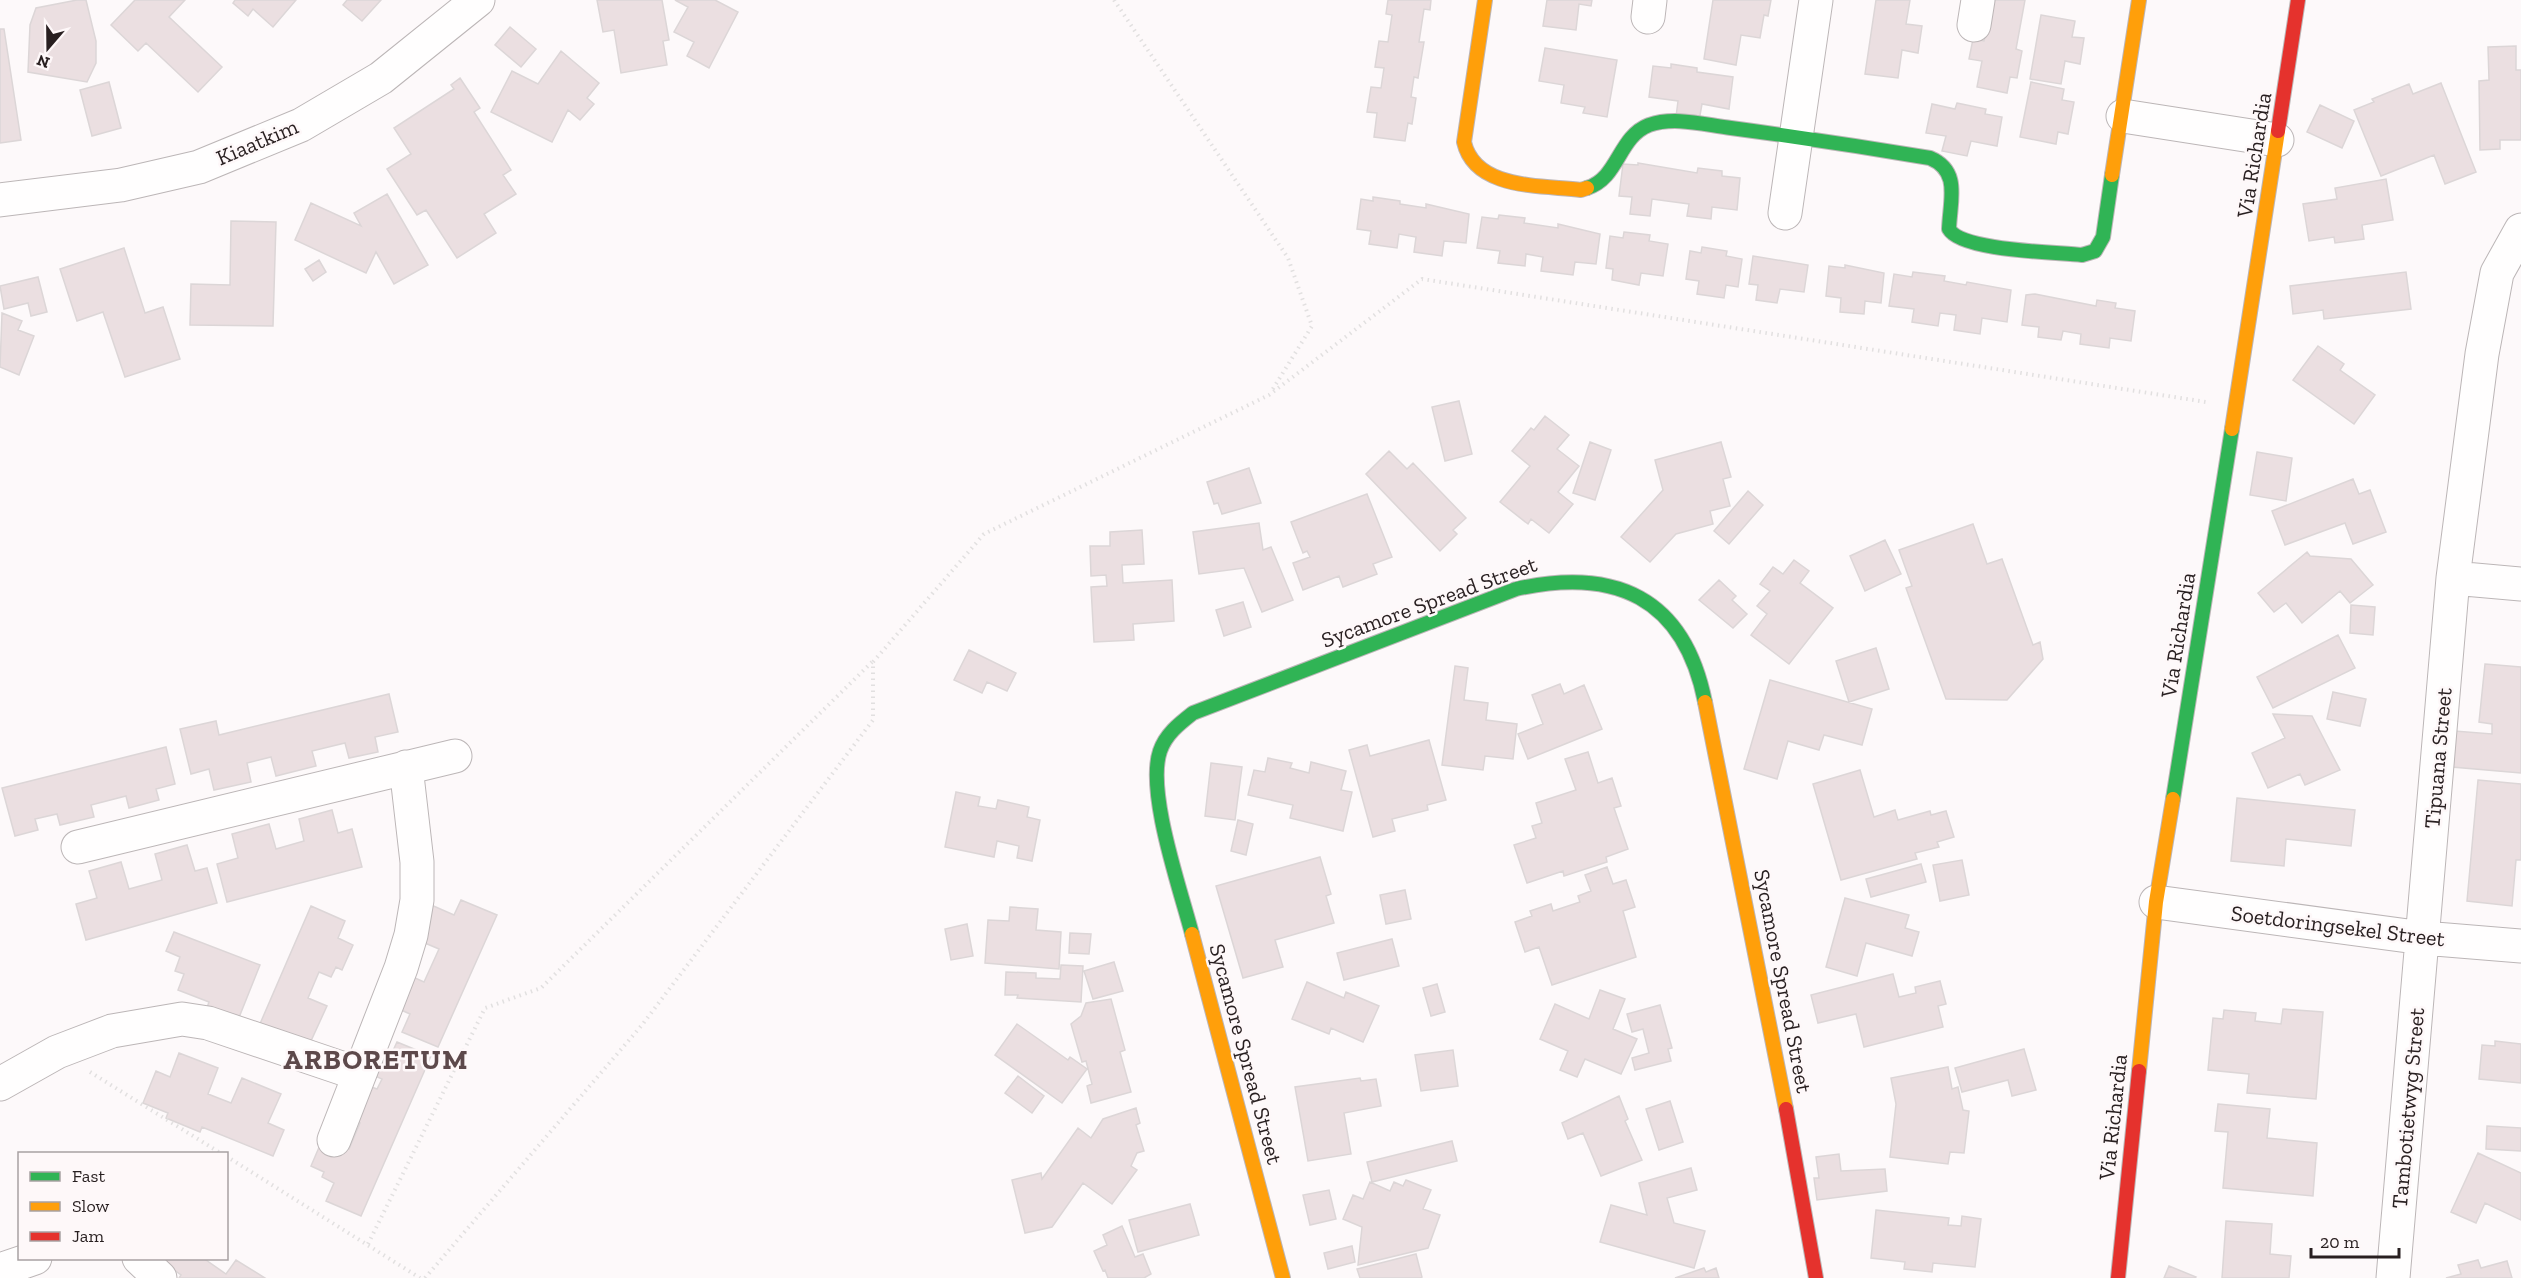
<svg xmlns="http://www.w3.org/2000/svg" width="2521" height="1278" font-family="'Zilla Slab',serif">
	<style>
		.building { fill: #ebdfe1; stroke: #dcd6d7; stroke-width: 1.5 }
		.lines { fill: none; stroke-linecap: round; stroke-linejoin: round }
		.street-casing { stroke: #bcb6b7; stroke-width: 35 }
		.fast-casing { stroke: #bcb6b7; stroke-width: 16 }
		.slow-casing { stroke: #bcb6b7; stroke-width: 16 }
		.jam-casing { stroke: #bcb6b7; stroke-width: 16 }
		.path { stroke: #e2e0e0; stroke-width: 4; stroke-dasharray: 1.5 4.5; stroke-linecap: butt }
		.street { stroke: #fffefe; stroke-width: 33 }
		.fast { stroke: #30b455; stroke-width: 14 }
		.slow { stroke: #ff9f0a; stroke-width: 14 }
		.jam { stroke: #e5322d; stroke-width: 14 }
		.labels { text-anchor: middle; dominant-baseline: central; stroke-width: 5; stroke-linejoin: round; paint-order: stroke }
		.street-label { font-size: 22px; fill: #281f20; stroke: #fef8f9 }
		.district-label { font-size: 28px; font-weight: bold; letter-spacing: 1.5px; fill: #5d494b; stroke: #fef8f9 }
	</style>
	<rect width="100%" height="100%" fill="#fdf9fa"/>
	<!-- building -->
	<path class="building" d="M77,0h9l10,41v22l-9,19 -59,-10 2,-47 6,-17z
		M135,0h50l-16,17 53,50 -24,25 -52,-49 -8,8 -27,-26z
		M235,0h61l-23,27 -20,-18 -5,7 -15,-13z
		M347,0h34l-19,21 -19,-16z
		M597,0h65l7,40 -6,1 4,24 -46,8 -7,-43 -11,2z
		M675,0h40l23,12 -29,56 -22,-12 7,-14 -20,-10 14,-25z
		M1388,0h43l-1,10 -6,-1 -5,33h5l-6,36 -4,-1 -3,20 5,1 -4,26 -4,-1 -3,18 -31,-4 3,-24 -10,-1 4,-25 10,1 3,-20 -9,-1 4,-26 9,1 4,-27 -6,-1z
		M1547,0h45l-1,6 -12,-2 -3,26 -33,-4z
		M1713,0h58l-3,16 -4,-1 -4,23 -19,-3 -5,30 -32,-6z
		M1876,0h34l-4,24 16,2 -4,27 -16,-3 -4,28 -33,-4z
		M1981,0h44l-9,49 6,2 -5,27 -7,-1 -3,16 -30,-6 5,-26 -13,-2 4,-20 11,2 7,-31z
		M2041,15l34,6 -3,16 12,1 -4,26 -15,-3 -4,23 -31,-5z
		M510,27l26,22 -15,18 -26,-22z
		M0,29h4l17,111 -21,3z
		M2516,46v24h5v70h-21v9l-20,1 -1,-69 10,-1 -1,-33z
		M1545,48l72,12 -10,57 -24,-4 2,-6 -24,-4 3,-18 -25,-4z
		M561,51l38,32 -12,15 7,6 -14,16 -12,-10 -16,32 -61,-30 21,-41 26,13z
		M1671,64l26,4v4l36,5 -4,32 -27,-5 -3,17 -23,-4 2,-16 -29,-4 4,-31 18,2z
		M460,78l20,30 -6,4 37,58 -8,5 13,19 -32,20 12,19 -39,25 -31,-48 -9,5 -30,-46 24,-15 -17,-26 60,-39 -3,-4z
		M109,82l12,46 -29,8 -12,-46z
		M2031,82l33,7 -2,11 12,2 -6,32 -10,-2 -2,12 -36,-7z
		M2441,83l35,89 -31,12 -11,-29 -53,21 -27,-66 20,-8 -2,-3 37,-15 4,10z
		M1957,103l29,6 -1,5 17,3 -5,29 -26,-5 -4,15 -25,-5 4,-15 -20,-3 6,-29 23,5z
		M2320,105l34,16 -12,27 -35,-16z
		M1638,163l59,10 1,-5 24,3v5l18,2 -3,32 -25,-3 -1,12 -24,-3 2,-12 -37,-5 -2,17 -20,-2 2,-17 -13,-1 4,-32 15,1z
		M2386,179l7,41 -31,5 2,14 -29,4 -1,-6 -25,4 -6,-37 34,-5 -2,-11z
		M387,194l41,71 -34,19 -18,-32 -10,21 -71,-33 16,-37 50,23 -7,-13z
		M1373,197l27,4v3l26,4v-4l43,10 -3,29 -22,-2 -2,15 -28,-4 2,-15 -17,-3 -2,14 -28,-4 2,-13 -14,-2 4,-30 12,2z
		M1499,215l26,3 -1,5 34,5v-4l42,10 -4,30 -21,-2 -2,13 -32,-4 2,-14 -17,-3 -1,12 -27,-3 2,-12 -23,-3 5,-31 16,2z
		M231,221l45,1 -3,104 -83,-1 1,-41 39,1z
		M1624,232l26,3 -1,6 19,3 -5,32 -22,-3 -2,12 -27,-5 1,-11 -7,-1 4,-32 13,2z
		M1702,247l25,4 -1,5 16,3 -4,28 -12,-2 -2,13 -27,-4 2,-13 -13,-2 4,-28 11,2z
		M124,248l21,65 18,-6 17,52 -55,18 -22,-65 -26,9 -17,-52z
		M1753,256l55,9 -4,27 -24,-3 -3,14 -21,-3 2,-15 -9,-1z
		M319,260l7,12 -13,9 -8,-12z
		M1845,265l39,8 -3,30 -16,-2 -1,13 -24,-2 1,-14 -15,-2 3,-30 16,2z
		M1913,272l32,4 -1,5 22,4 1,-3 44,8 -4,32 -25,-4 -2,16 -26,-4 2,-15 -16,-2 -2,13 -26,-4 2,-13 -25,-3 5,-32 18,3z
		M2406,272l5,37 -87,10 -1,-9 -30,4 -3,-28z
		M38,277l9,35 -16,4 -3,-13 -24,6 -4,-23z
		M2035,294l61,12 1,-6 19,3 -1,5 20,3 -4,30 -21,-3 -1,10 -29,-4 1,-10 -18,-3 -2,9 -23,-3 1,-10 -17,-2 4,-30z
		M2,313l20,8 -4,9 16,6 -15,39 -19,-8z
		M2318,346l26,18 -4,6 35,25 -21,29 -61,-44z
		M1459,401l13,53 -27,7 -13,-54z
		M1545,416l24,19 -12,14 22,17 -21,26 15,12 -24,29 -18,-14 -3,5 -28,-22 30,-36 -18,-15 19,-23 3,2z
		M1590,442l21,8 -16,50 -22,-7z
		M1721,442l10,35 -8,2 7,27 -20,5 3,13 -37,10 -26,28 -29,-25 42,-47 -8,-30z
		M1389,451l18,18 6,-6 53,55 -13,12 4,4 -17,17 -74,-77z
		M2257,452l35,6 -6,43 -36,-6z
		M1249,468l12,35 -39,11 -4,-11 -4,1 -7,-22z
		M2353,479l6,15 11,-4 16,42 -33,12 -8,-21 -60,22 -13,-34z
		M1748,491l15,14 -34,39 -15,-13z
		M1367,494l25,63 -19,7 4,10 -34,13 -4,-11 -36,14 -10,-27 17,-6 -3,-6 -4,2 -12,-31z
		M1259,523l4,27 8,-3 22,53 -31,12 -18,-44 -45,6 -6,-42z
		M1973,524l14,40 15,-5 31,86 7,-3 3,17 -36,41 -61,-1 -40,-111 6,-2 -13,-36z
		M1142,530l2,34 -22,1 1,18 49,-3 2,41 -41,3 1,16 -40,2 -3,-55 16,-1 -1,-11 -15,1 -1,-30h20v-14z
		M1885,540l16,34 -36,17 -15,-35z
		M2307,552l3,4 41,3 22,26 -23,18 -10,-12 -38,32 -16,-20 -12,9 -16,-19z
		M1794,560l15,11 -9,12 33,25 -44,56 -38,-29 16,-21 -10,-8 13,-15 -10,-7 13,-17 10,7z
		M1719,580l17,16 -4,4 15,14 -14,14 -34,-28z
		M1243,602l8,25 -27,9 -8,-26z
		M2351,605l24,2 -2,28 -23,-2z
		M2338,635l17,33 -82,40 -16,-31z
		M1876,648l13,41 -40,13 -13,-41z
		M969,650l47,23 -9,18 -20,-9 -5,11 -28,-13z
		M2485,664l36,3v106l-69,-6 3,-36 37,3v-10l-13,-2z
		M1455,666l13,2 -4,32 24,3 -2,17 31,4 -4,35 -28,-3 -2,14 -41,-5z
		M1770,680l102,29 -10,36 -38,-10 -5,15 -31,-9 -11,38 -33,-10z
		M1560,684l4,10 20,-9 18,44 -74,30 -10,-25 25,-10 -11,-29z
		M2333,692l33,7 -6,27 -33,-7z
		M389,694l9,38 -23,5 3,15 -29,6 -4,-15 -33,8 4,15 -40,10 -5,-19 -24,6 4,19 -37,8 -5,-21 -18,5 -11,-45 36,-8 3,14z
		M2273,714l39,2 28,54 -35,15 -5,-11 -32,14 -16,-35 33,-15z
		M1429,740l17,60 -19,5 1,5 -36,9 3,12 -22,6 -24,-87 18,-5 3,11z
		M166,747l9,37 -19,5 3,11 -30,8 -3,-12 -35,9 3,12 -34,8 -3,-11 -22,5 3,11 -23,6 -13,-48z
		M1588,752l10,31 14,-5 9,28 -7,2 14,41 -22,8 1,5 -43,14 -1,-5 -36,12 -13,-38 22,-7 -4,-12 10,-3 -6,-20 40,-13 -11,-31z
		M1268,758l24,5 -2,5 19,5 2,-11 35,9 -5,19 11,2 -9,39 -53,-13 3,-13 -45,-10 6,-25 11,2z
		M1211,763l31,4 -7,53 -30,-4z
		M1860,770l14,47 21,-7 3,10 32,-9 1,4 15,-4 8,26 -17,5 2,5 -24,6 2,6 -76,21 -28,-96z
		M2478,780l43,4v76h-5l-4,46 -45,-5z
		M956,792l24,5 -2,9 18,3 2,-9 31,7 -2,10 13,3 -8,41 -15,-3 2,-12 -22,-5 -3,16 -49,-10z
		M2237,798l118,12 -4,36 -65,-7 -2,27 -53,-5z
		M332,810l6,23 14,-4 10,38 -135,35 -10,-38 21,-6 -6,-24 37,-10 7,25 28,-8 -5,-22z
		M1238,820l15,4 -7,31 -15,-4z
		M187,845l8,26 12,-3 10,35 -131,37 -10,-36 21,-6 -8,-27 32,-9 8,27 33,-9 -7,-26z
		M1320,857l11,37 -5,2 8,27 -59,17 8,27 -40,11 -27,-92z
		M1962,860l7,35 -29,6 -7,-36z
		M1921,864l5,18 -55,15 -5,-18z
		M1607,867l6,17 13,-4 9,27 -12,4 13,46 -84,28 -13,-38 -14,5 -10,-30 17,-6 -2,-5 21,-7 2,7 27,-9 -2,-6 13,-5 -6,-16z
		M1405,890l6,29 -25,5 -6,-29z
		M1845,898l64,17 -4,13 14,4 -7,24 -46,-13 -9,33 -31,-9z
		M461,900l36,15 -59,132 -36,-15 8,-18 -20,-9 14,-32 20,9 15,-33 -26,-11 16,-34 25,11z
		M311,906l34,15 -7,17 15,7 -11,25 -6,-3 -5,10 -12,-5 -11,26 19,8 -22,48 -49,-21z
		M1010,907l28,2 -2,21 25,2 -2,37 -74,-6 3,-43 21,1z
		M967,924l6,32 -22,4 -6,-31z
		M174,932l86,33 -24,60 -31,-12 4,-11 -31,-12 6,-16 -9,-3 5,-14 -14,-6z
		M1070,933l21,1 -2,20 -20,-1z
		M1392,939l7,27 -55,14 -7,-27z
		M1114,962l9,29 -30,8 -9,-28z
		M1061,965l22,1 -2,36 -64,-4 1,-3h-13l1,-23 30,1v5l24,1z
		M1893,974l6,23 17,-4 -1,-6 25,-6 6,23 -8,2 5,21 -79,20 -8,-33 -38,9 -7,-28z
		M1307,982l37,16 2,-6 33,14 -16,36 -32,-14 -2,6 -37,-15z
		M1437,984l8,28 -14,4 -8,-28z
		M1600,990l25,9 -12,30 24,10 -16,35 -36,-15 -8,18 -17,-7 8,-19 -28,-12 15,-35 34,15z
		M1111,999l14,51 -5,2 11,40 -40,11 -4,-17 5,-2 -6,-23 -4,1 -11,-38 10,-8 5,-13z
		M1660,1005l12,43 -4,1 3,12 -36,9 -3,-12 17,-5 -6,-24 -11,3 -5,-18z
		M2283,1009l40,3 -7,87 -69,-6 2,-19 -41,-4 5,-52 10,1 1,-9 32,3 -1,8 26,3z
		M1017,1024l51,36 2,-3 17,12 -25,34 -67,-48z
		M2495,1041l26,3v39l-42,-4 3,-34 13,1z
		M397,1042l34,14 -70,160 -35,-15 8,-18 -12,-6 2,-5 -13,-6 12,-28 26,11 11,-26 -9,-4 15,-34 11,4 5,-10 -11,-5 9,-21 10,4z
		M2024,1049l12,41 -24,6 -4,-16 -46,12 -7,-24z
		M1453,1050l5,36 -37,5 -6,-36z
		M179,1053l39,15 -10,26 23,9 11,-25 39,16 -13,29 16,7 -11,26 -71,-29 -2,5 -34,-14 2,-5 -25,-10 13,-32 14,6z
		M1948,1067l4,22 6,-2 5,23 6,1 -5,42 -14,-1 -2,12 -58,-7 6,-53 -5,-26z
		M1018,1076l26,20 -12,17 -27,-20z
		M1360,1078l1,3 15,-2 5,27 -37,7 7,41 -43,7 -13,-74z
		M1619,1096l9,23 -3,2 17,39 -41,16 -18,-43 -15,6 -6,-16z
		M1670,1101l13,41 -24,8 -13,-41z
		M2218,1104l52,5 -3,29 50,5 -4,53 -90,-8 5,-56 -13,-1z
		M1136,1108l4,15 -4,2 8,26 -7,2 -6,13 6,4 -25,34 -29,-21 -31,44 -27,6 -13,-53 29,-7 1,6 36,-51 13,10 12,-19z
		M2487,1126l34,2v23l-35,-2z
		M1452,1141l5,20 -85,21 -5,-20z
		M2478,1153l43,20v47l-36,-17 -9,20 -25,-11z
		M1839,1154l2,17 44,-2 2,22 -70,9 -3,-22h5l-3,-21z
		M1691,1168l6,22 -30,8 7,25 31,8 -11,37 -94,-26 11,-37 36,10 -8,-32z
		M1406,1180l25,10 -8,19 17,6 -12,33 -70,17 4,-38 -19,-8 10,-24 10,4 7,-17 20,9 4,-9 9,4z
		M1329,1190l7,29 -26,6 -7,-30z
		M1190,1204l9,31 -61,17 -9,-32z
		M1876,1210l73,8 -1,7 13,1 1,-10 19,3 -6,48 -42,-4 -1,9 -28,-3 1,-7 -34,-4z
		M2226,1221l46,3 -2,30 21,2 -2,22h-67z
		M1122,1226l13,31 8,-3 8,20 -7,4h-36l-3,-8 -2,1 -9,-20 13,-6 -4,-10z
		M1352,1246l3,16 -27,7 -4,-16z
		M1416,1254l6,23 -2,1h-60l-3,-9z
		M158,1258h45l23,16 10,-14 29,18h-86l2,-3z
		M2478,1260l3,8 26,-7 5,17h-66l15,-4 -3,-9z
		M2169,1266l27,11 -1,1h-31z
		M1704,1268l2,4 10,-4 3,10h-44z"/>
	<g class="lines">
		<!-- street casing -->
		<g class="street-casing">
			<path id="street" d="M1648,17l2,-17
				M1974,25l4,-25
				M2123,116l154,24
				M0,200l121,-15 78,-18 102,-42 80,-47 97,-78
				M1785,213l31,-213
				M2453,578l68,6
				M78,847l377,-91
				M2156,902l267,36 98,8
				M0,1084l57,-32 55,-21 70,-12 26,4 151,51
				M334,1140l67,-172 10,-33 6,-35v-38l-11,-95
				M139,1258l21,20
				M0,1270l35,-12
				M2393,1278l60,-700 29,-224 15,-81 24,-43"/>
		</g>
		<!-- fast casing -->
		<g class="fast-casing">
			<path id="fast" d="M1587,188c32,-10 31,-51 62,-63 26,-9 56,0 82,3 67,9 133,19 199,30 31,13 20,42 19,71 12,22 106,23 133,26l13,-4 8,-14 9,-62
				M2173,799l59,-370
				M1192,934c-11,-43 -46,-142 -32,-183 6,-17 19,-27 33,-38l323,-124c99,-22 168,8 189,113"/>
		</g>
		<!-- slow casing -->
		<g class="slow-casing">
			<path id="slow" d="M1485,0l-21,142c11,48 78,43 117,48l6,-2
				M2112,175l27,-175
				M2232,429l46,-298
				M1705,702l81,407
				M1192,934l91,344
				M2139,1071l17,-169 17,-103"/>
		</g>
		<!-- jam casing -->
		<g class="jam-casing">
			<path id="jam" d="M2278,131l20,-131
				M1786,1109l30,169
				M2118,1278l21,-207"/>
		</g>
		<!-- path -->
		<path class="path" d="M1114,0l174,258 24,68 -41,66
			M90,1072l132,82
			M226,1156l194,122
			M368,1244l117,-236 56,-20 331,-326
			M425,1278l217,-253 231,-305v-58l111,-128 285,-139 153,-116 784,123"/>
		<!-- street -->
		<use href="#street" class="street"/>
		<!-- fast -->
		<use href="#fast" class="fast"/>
		<!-- slow -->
		<use href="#slow" class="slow"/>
		<!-- jam -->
		<use href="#jam" class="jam"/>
	</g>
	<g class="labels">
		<!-- street labels -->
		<g class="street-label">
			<text transform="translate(257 142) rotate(-23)">Kiaatkim</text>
			<text transform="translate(2254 155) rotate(-81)">Via Richardia</text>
			<text transform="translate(1429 602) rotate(-20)">Sycamore Spread Street</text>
			<text transform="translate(2178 635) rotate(-81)">Via Richardia</text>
			<text transform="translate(2438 758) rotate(-85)">Tipuana Street</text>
			<text transform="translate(2338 926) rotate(7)">Soetdoringsekel Street</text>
			<text transform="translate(1783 981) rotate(79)">Sycamore Spread Street</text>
			<text transform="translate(1246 1054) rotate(75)">Sycamore Spread Street</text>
			<text transform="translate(2408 1108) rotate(-85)">Tambotietwyg Street</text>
			<text transform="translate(2113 1117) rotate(-84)">Via Richardia</text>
		</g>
		<!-- district labels -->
		<g class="district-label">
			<text x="376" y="1059">ARBORETUM</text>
		</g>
	</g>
	<!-- legend -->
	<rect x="18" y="1152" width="210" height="108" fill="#fef8f9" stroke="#a8a1a2" stroke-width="1.5"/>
	<rect x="30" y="1172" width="30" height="9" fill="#30b455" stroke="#a8a1a2" stroke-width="1.5"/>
	<text x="72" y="1182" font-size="18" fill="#281f20">Fast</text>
	<rect x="30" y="1202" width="30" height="9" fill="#ff9f0a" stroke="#a8a1a2" stroke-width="1.5"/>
	<text x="72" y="1212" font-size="18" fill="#281f20">Slow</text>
	<rect x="30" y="1232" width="30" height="9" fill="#e5322d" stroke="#a8a1a2" stroke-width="1.5"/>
	<text x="72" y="1242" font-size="18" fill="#281f20">Jam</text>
	<!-- north arrow -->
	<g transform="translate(48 48) rotate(200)" stroke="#fef8f9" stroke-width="4.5" paint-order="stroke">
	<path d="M0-4.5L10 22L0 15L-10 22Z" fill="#281f20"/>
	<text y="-9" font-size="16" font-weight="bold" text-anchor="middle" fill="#281f20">N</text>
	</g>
	<!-- scale -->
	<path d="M2311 1248v9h88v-9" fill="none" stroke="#281f20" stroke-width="3"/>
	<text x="2320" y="1248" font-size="18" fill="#281f20" stroke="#fef8f9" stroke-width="4.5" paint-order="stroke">20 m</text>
</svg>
